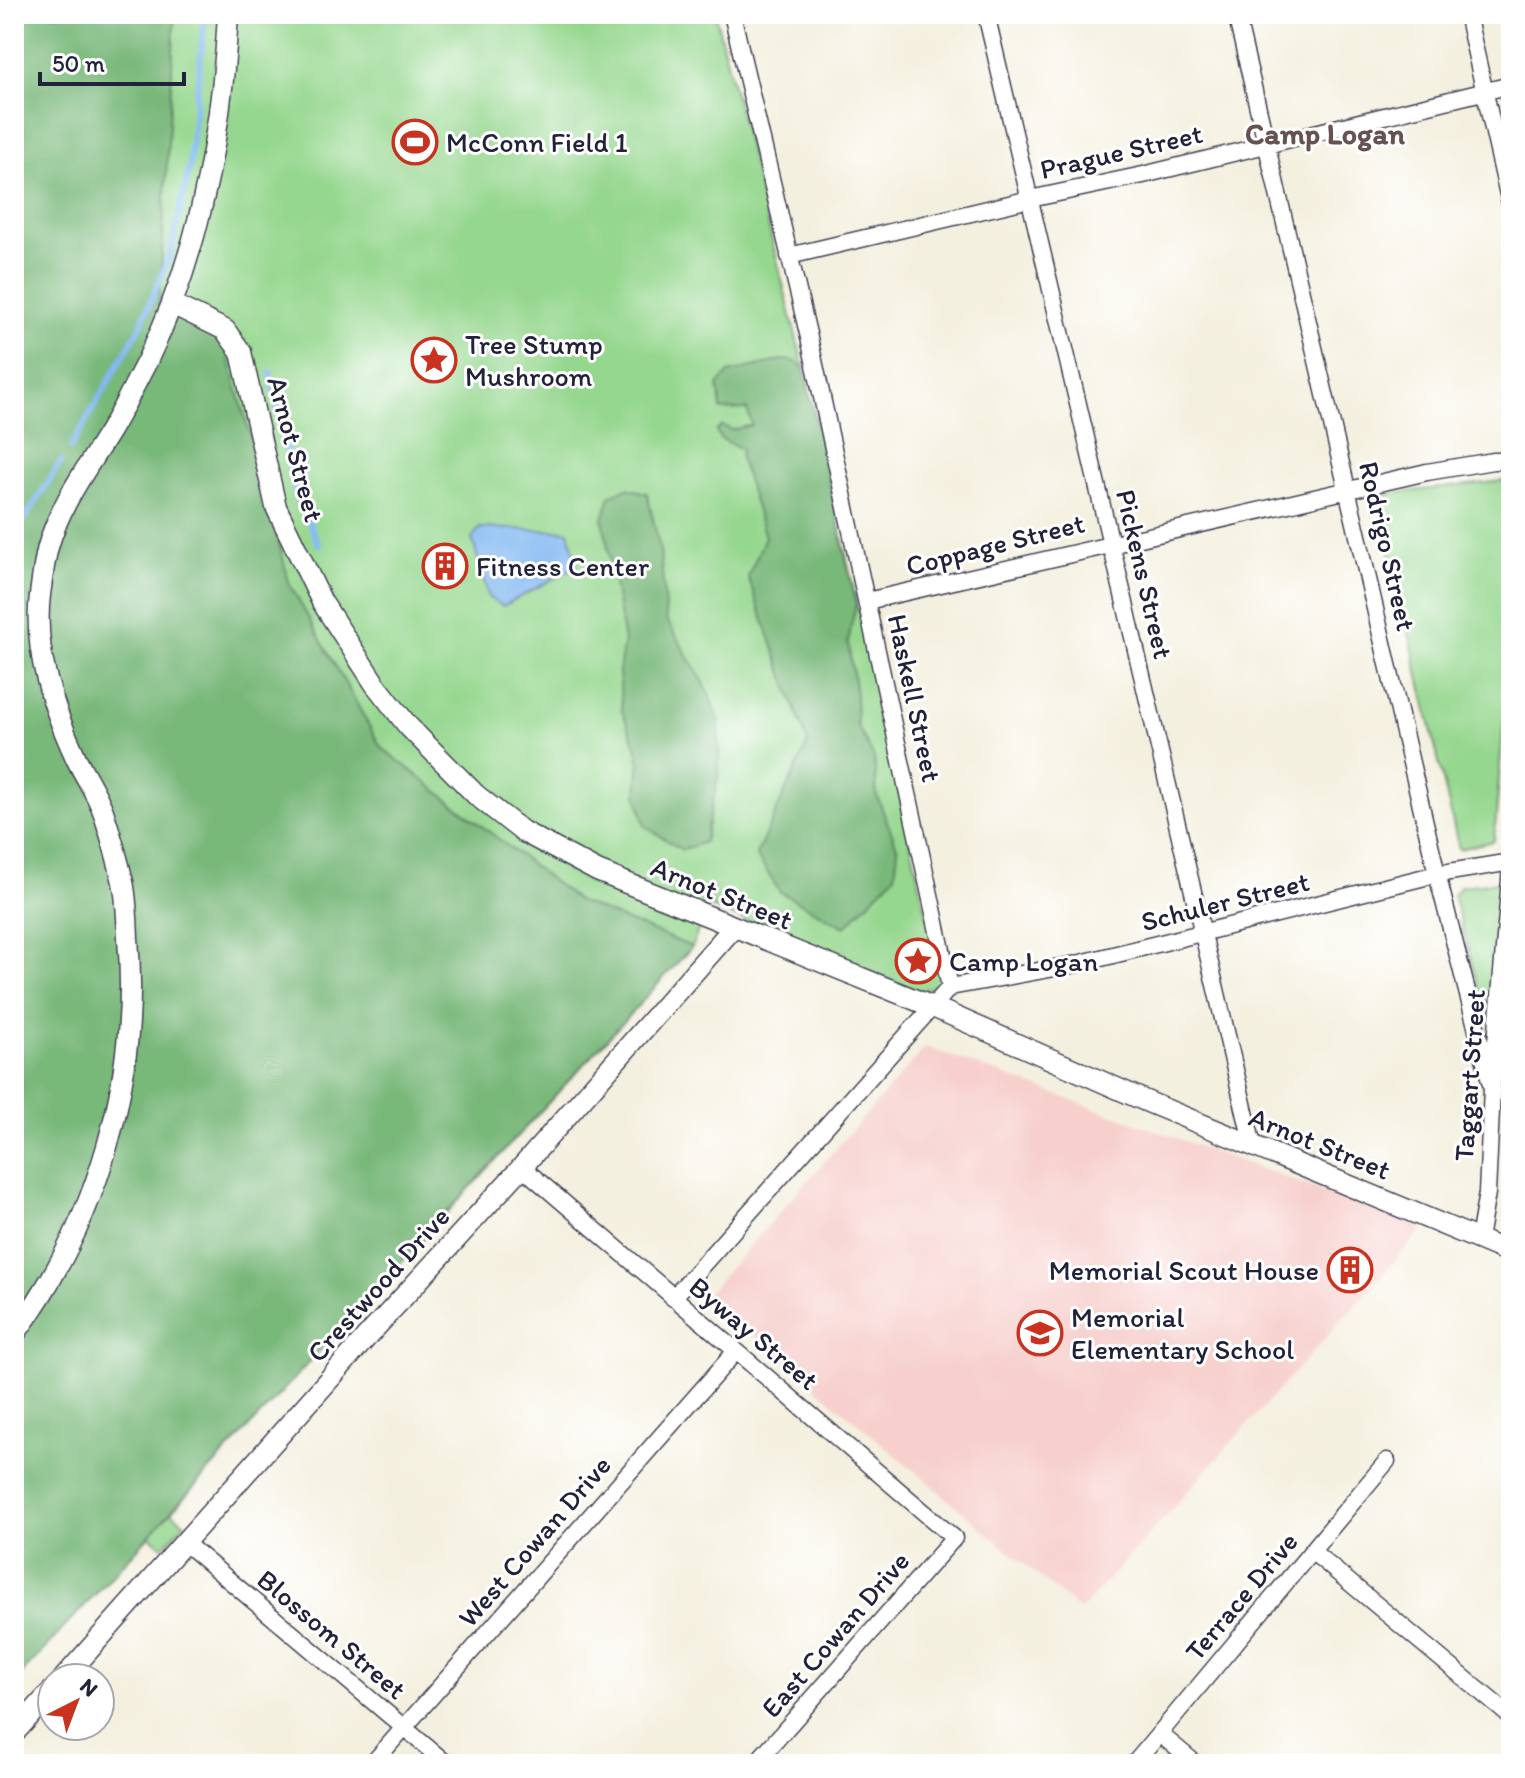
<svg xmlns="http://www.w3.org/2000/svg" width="1525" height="1778" font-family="Itim,sans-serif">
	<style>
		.built { fill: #f7d0cd }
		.green { fill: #95d78e; stroke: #5c7c64; stroke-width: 2 }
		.forest { fill: #78b879; stroke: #4d6d5a; stroke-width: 2 }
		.water { fill: #83b9f2; stroke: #526e96; stroke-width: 2 }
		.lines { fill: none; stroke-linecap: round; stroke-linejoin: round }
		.stream { stroke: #83b9f2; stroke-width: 6 }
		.minor-casing { stroke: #424154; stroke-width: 19 }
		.tertiary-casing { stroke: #424154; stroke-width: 23 }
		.minor { stroke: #fff; stroke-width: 16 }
		.tertiary { stroke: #fff; stroke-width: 20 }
		.labels { text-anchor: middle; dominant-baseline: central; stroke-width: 6; stroke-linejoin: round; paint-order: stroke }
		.poi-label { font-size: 28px; fill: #22223b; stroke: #fff; text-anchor: start }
		.street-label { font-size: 28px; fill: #22223b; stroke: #fff }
		.neighbourhood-label { font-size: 30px; font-weight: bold; fill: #675252; stroke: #fff }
	</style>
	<rect width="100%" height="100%" fill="#fff"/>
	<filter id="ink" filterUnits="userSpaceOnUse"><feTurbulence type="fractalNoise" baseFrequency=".0125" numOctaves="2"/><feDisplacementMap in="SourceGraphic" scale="16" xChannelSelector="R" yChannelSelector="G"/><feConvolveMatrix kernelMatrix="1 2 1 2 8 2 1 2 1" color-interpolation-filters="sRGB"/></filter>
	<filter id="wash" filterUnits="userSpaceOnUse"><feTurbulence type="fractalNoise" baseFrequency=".006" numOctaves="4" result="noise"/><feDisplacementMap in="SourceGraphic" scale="32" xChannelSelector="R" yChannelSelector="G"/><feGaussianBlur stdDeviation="1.8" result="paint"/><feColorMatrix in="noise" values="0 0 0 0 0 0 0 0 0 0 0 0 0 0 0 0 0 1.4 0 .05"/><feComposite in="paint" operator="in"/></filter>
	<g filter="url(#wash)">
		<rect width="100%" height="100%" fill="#f4f0df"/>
		<!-- built -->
		<path class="built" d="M926,1047l498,181 -344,383 -374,-316z"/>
		<!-- green -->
		<path class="green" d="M14,14h701l89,354 137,611 -5,7 -17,6 -212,-87 -15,42 -521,565 14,11 -22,24 -14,-11 -135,146z
			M1511,480v146l-17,215 -35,8 -82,-354z
			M1497,882l4,8 -10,107 -5,3 -5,-4 -28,-101 8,-9z"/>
		<!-- forest -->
		<path class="forest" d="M14,14h161l-16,292 54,25 13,16 64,238 91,162 197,154 114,46 -678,735z
			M781,360l14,1 9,7 52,235 -8,39 8,52 1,31 17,33 3,38 21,53 -3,26 -50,52 -65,-35 -24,-37 52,-112 -60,-166 17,-40 -25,-80 2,-8 -21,-10 -5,-8 6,-5 10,4 20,-5 -5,-16 -26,1 -3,-25 11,-12z
			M627,488l20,5 13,57 6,69 38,64 15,37v53l-15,69 -22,8 -37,-24 -8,-32 3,-32 -4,-17 -14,-34 -3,-40 5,-30 -21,-122 7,-23z"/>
		<!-- water -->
		<path class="water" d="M480,528l89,3 8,35 -74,40 -14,-8 -17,-60z"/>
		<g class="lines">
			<!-- stream -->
			<path class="stream" d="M270,372l25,119 24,54
				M71,447l69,-120 30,-72 19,-85 16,-156
				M14,536l47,-74"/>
		</g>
	</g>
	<g filter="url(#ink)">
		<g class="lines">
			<!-- minor casing -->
			<g class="minor-casing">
				<path id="minor" d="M732,14l78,328 140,645
					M986,14l267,1132
					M1236,14l201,860 55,215
					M1467,14l44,194
					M789,256l241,-57 113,-24 368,-90
					M867,601l560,-129 66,-11h18
					M950,987l127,-23 360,-90 74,-12
					M522,1167l432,371 -199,226
					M1479,1239l8,-46 5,-104 19,-222
					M673,1298l277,-311
					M185,1543l262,221
					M1313,1552l198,165
					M1160,1734l36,30
					M372,1764l364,-413
					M1134,1764l253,-303"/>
			</g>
			<!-- tertiary casing -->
			<g class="tertiary-casing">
				<path id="tertiary" d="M172,304l53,26 16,22 35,155 46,95 53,82 33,42 68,69 46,36 75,40 336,136 215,95 363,151
					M14,1335c84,-113 126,-257 114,-397 -1,-18 -1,-38 -5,-56 -5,-22 -12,-46 -19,-68 -6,-19 -19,-37 -28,-56 -23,-50 -43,-107 -36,-163 2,-15 4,-33 8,-48 12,-43 40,-80 63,-118 13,-22 24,-45 36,-68 53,-108 75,-227 81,-347
					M64,1678l300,-338 158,-173 211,-239
					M14,1733l38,-42"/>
			</g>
			<!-- minor -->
			<use href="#minor" class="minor"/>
			<!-- tertiary -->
			<use href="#tertiary" class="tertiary"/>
		</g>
	</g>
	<!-- icons -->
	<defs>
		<g id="stadium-ring" transform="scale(2.3)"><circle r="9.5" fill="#fff" stroke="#c8321e" stroke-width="1.5"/><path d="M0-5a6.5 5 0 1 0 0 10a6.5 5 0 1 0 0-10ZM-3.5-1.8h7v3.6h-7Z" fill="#c8321e"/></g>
		<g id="sight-ring" transform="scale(2.3)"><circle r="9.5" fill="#fff" stroke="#c8321e" stroke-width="1.5"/><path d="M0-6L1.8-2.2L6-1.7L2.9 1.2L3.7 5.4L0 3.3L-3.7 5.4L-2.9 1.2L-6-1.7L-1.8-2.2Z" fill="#c8321e"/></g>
		<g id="building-ring" transform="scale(2.3)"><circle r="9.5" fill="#fff" stroke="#c8321e" stroke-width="1.5"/><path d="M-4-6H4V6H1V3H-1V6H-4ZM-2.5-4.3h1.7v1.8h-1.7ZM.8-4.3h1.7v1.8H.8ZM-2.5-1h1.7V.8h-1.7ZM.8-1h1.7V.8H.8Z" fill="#c8321e"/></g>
		<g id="school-ring" transform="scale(2.3)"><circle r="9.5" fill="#fff" stroke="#c8321e" stroke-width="1.5"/><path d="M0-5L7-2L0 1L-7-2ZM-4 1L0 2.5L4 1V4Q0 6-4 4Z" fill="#c8321e"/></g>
	</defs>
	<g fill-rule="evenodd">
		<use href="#stadium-ring" x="415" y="142"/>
		<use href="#sight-ring" x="434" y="360"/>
		<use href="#building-ring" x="445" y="566"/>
		<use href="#sight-ring" x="918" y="961"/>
		<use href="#building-ring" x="1350" y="1270"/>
		<use href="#school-ring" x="1040" y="1333"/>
	</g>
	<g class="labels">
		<!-- poi labels -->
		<g class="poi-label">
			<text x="446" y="142">McConn Field 1</text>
			<text x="465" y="344">Tree Stump<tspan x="465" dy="32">Mushroom</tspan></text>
			<text x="476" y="566">Fitness Center</text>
			<text x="949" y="961">Camp Logan</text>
			<text x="1319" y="1270" text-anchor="end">Memorial Scout House</text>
			<text x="1071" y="1317">Memorial<tspan x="1071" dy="32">Elementary School</tspan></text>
		</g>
		<!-- street labels -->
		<g class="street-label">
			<text transform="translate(1121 151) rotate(-13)">Prague Street</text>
			<text transform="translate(296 449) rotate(75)">Arnot Street</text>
			<text transform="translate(995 544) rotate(-14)">Coppage Street</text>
			<text transform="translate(1388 546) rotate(77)">Rodrigo Street</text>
			<text transform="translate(1145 574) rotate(77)">Pickens Street</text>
			<text transform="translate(915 698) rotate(78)">Haskell Street</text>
			<text transform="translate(722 893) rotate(22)">Arnot Street</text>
			<text transform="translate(1225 901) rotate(-14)">Schuler Street</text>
			<text transform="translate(1469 1075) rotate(-86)">Taggart Street</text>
			<text transform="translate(1320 1143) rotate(22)">Arnot Street</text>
			<text transform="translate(378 1284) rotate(-48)">Crestwood Drive</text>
			<text transform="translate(754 1333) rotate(40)">Byway Street</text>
			<text transform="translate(534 1541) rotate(-49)">West Cowan Drive</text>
			<text transform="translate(1241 1596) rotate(-50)">Terrace Drive</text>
			<text transform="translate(332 1634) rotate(40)">Blossom Street</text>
			<text transform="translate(835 1634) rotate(-49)">East Cowan Drive</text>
		</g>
		<!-- neighbourhood labels -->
		<g class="neighbourhood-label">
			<text x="1325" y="133">Camp Logan</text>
		</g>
	</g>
	<!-- margin -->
	<rect width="1525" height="1778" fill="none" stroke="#fff" stroke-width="48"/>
	<!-- north arrow -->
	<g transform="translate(76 1702) rotate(42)"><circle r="38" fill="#ffffff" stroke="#a7a7b1" stroke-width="2"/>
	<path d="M0-6L14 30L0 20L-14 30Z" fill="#c8321e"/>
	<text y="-12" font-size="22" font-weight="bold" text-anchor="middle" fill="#22223b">N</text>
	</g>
	<!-- scale -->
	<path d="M40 72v12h144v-12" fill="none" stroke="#22223b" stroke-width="4"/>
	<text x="52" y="72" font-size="24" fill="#22223b" stroke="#ffffff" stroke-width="6" paint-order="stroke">50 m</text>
</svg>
